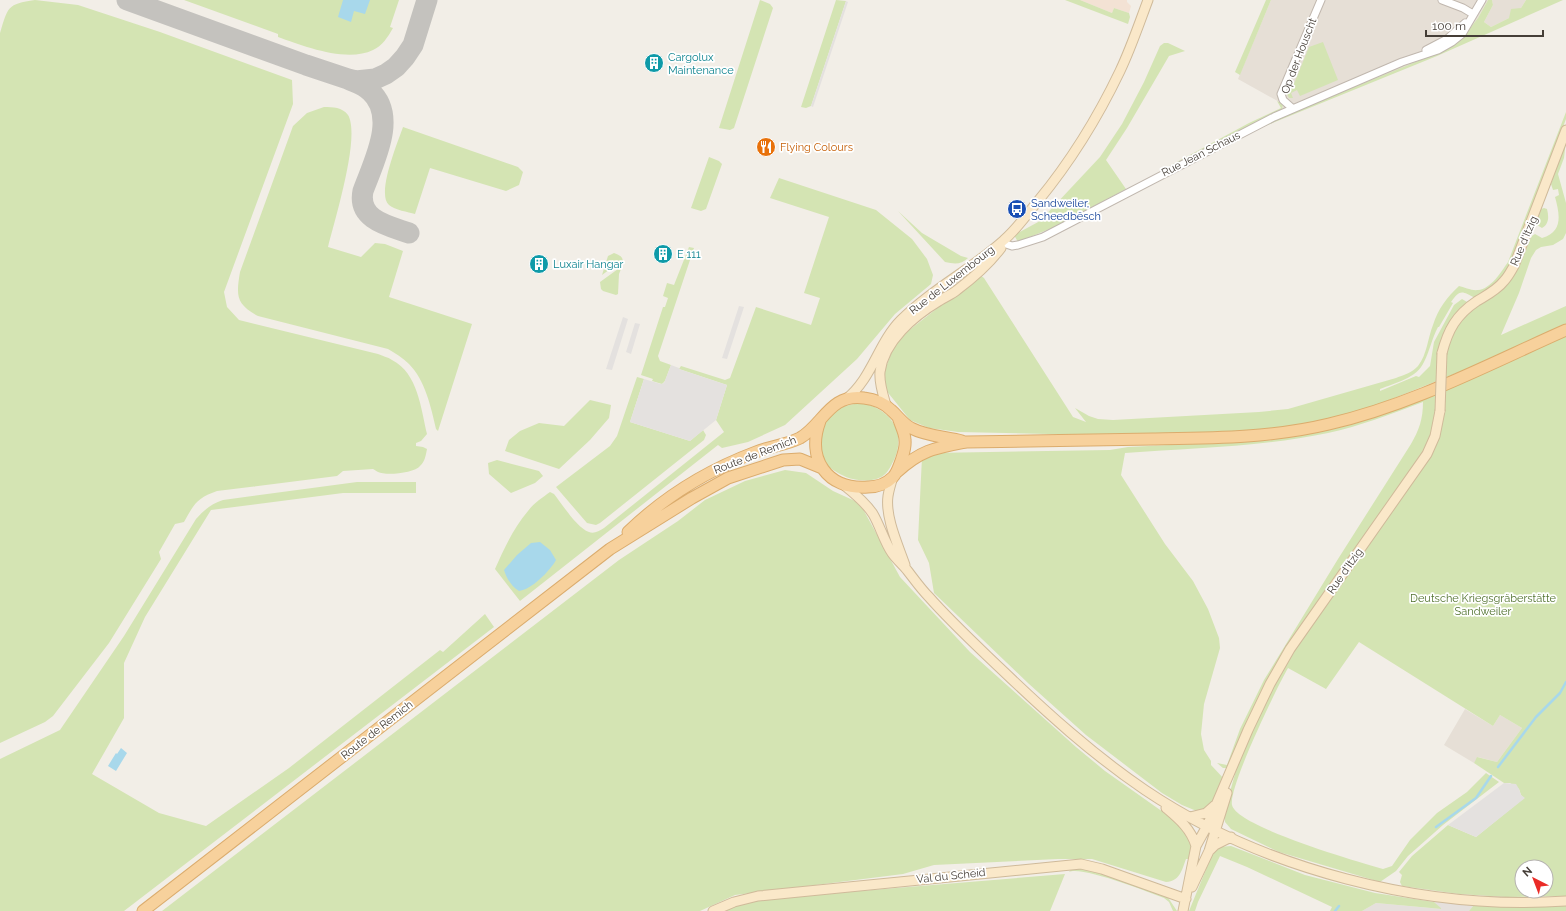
<svg xmlns="http://www.w3.org/2000/svg" width="1566" height="911" font-family="Raleway,sans-serif">
	<style>
		.residential { fill: #e6dfd6 }
		.commercial { fill: #f3e2d4 }
		.industrial { fill: #e5e0dc }
		.green { fill: #d4e4b3; fill-rule: evenodd }
		.parking { fill: #e4e1df }
		.water { fill: #a8d8eb }
		.lines { fill: none; stroke-linecap: round; stroke-linejoin: round }
		.stream { stroke: #a8d8eb; stroke-width: 2.5 }
		.taxiway { stroke: #c4c2be; stroke-width: 21 }
		.street-casing { stroke: #c0b7ae; stroke-width: 9 }
		.secondary-casing { stroke: #cfba9a; stroke-width: 11 }
		.primary-casing { stroke: #dbac6d; stroke-width: 13 }
		.street { stroke: #fff; stroke-width: 7 }
		.secondary { stroke: #fae8c9; stroke-width: 9 }
		.primary { stroke: #f7d19c; stroke-width: 11 }
		.secondary-bridge-casing { stroke: #cfba9a; stroke-width: 11; stroke-linecap: butt }
		.secondary-bridge { stroke: #fae8c9; stroke-width: 9 }
		.labels { text-anchor: middle; dominant-baseline: central; stroke-width: 3.5; stroke-linejoin: round; paint-order: stroke }
		.street-label { font-size: 11px; fill: #453e37; stroke: #fff }
		.culture-label { font-size: 11px; fill: #0d838f; stroke: #fff; text-anchor: start }
		.food-label { font-size: 11px; fill: #c56008; stroke: #fff; text-anchor: start }
		.transit-label { font-size: 11px; fill: #164399; stroke: #fff; text-anchor: start }
		.park-label { font-size: 11px; fill: #51722e; stroke: #fff }
	</style>
	<rect width="100%" height="100%" fill="#f2eee7"/>
	<!-- residential -->
	<path class="residential" d="M1271,0h217l-10,18 -15,19 -23,15 -134,56 -32,9 8,-7 1,-6 -45,-25z
		M1492,0h34l-5,8 -12,10 -18,9 -7,-5 9,-17z
		M1465,709l28,17 7,-11 22,13 -25,34 -19,-5 -4,6 -30,-18z"/>
	<!-- commercial -->
	<path class="commercial" d="M1080,0h47v2l4,4 -2,7 -15,-5 -2,5z"/>
	<!-- industrial -->
	<path class="industrial" d="M1427,895l52,6 -10,10h-107l14,-8 65,6z"/>
	<!-- green -->
	<path class="green" d="M35,0l43,5 82,27 132,48 1,24 -69,188 3,15 12,13 139,34c4,2 10,3 14,6 26,13 29,49 35,74l-6,7 -5,2v3l7,1 4,2c-1,5 -2,13 -7,17 -5,7 -34,10 -42,6 -2,-1 -3,-2 -5,-3l-30,2 -6,5 -120,15c-20,7 -23,13 -33,31l-9,2 -16,28 2,7 -52,84 -56,73 -8,6 -45,21v-710c8,-26 7,-29 35,-33z
		M184,0h215l-9,27 3,1c-5,9 -11,18 -20,22 -26,13 -70,-4 -95,-13v-3z
		M760,0l10,4 3,4 -39,120 -4,2 -11,-2z
		M836,0l10,1 -35,105 -5,2 -5,-1z
		M1065,0h15l32,13 2,-5 15,5 1,4 -2,7z
		M1266,0h5l-31,75 -5,-3z
		M1488,0h4l1,5 -9,17 7,5 18,-9 2,-9 10,-1 5,-8h37l-126,56 -184,75 40,-19 147,-60 23,-15 15,-19z
		M1323,42l15,38 -38,16 -3,-6 -6,3 2,5h-4l-3,-6 2,-5 5,-1 16,-39z
		M1164,43h4l17,8 -16,5 -42,72 -21,32 20,29 -67,36 -41,17 -4,-7 26,-14 60,-64 22,-33 22,-42 16,-36z
		M1277,101l6,3 -1,6 -120,60 87,-47 32,-15z
		M324,107c9,0 18,0 24,8 13,21 -14,107 -20,132l33,10 14,-14 10,1 18,7 -14,46 83,27 -34,107 -2,-2c-5,-22 -11,-49 -27,-65 -6,-6 -14,-11 -21,-15l-130,-33c-22,-12 -22,-20 -18,-44l53,-146 14,-13z
		M1566,112v7l-46,124 -15,31 -9,11 -21,13c-13,-7 -15,-9 -24,4l2,1 -14,24h-1c-6,11 -8,23 -14,35 -7,16 -29,21 -44,27v2l36,-15 3,1 11,-11 4,-24 20,-37 8,-6 5,3c-26,28 -29,39 -31,77l8,-4c3,-25 5,-49 28,-65 13,-9 28,-18 38,-30 12,-13 14,-30 22,-44l3,-2 7,4c21,-6 18,-23 13,-41l4,-2 -1,-6 -5,1 -2,-6 15,-44 -2,18 -6,16 8,29v30l-3,6 -10,6 -12,2 -5,3 -5,8 -12,35 -18,42 65,-29v18l-97,44 -77,31 -24,9 -49,13 -35,6 -22,4 -125,5 -179,-4 -29,-4 -19,-8 -25,-31 -1,-16 9,-25 15,-17 72,-56 4,3 89,139 13,5 -11,-14 14,8 9,3 15,1 146,-8 29,-3 108,-31c8,-3 17,-6 22,-12 9,-11 10,-29 15,-41 5,-16 14,-28 26,-39 5,1 13,5 19,4 13,-1 23,-18 30,-28z
		M403,127l115,40 5,5 -4,13 -13,6 -76,-23 -15,46c-7,-2 -20,-4 -26,-9 -13,-11 9,-63 14,-78z
		M709,157l10,4 3,3 -16,45 -5,2 -10,-3z
		M779,178l97,32 36,29 15,20 6,16 -2,9 -36,30 -38,45 -72,66 -37,17 -26,6 -4,-3 -198,156 -25,-32c9,-20 19,-42 33,-58 6,-8 14,-13 22,-19l4,2c8,10 23,34 35,38 5,2 10,-1 15,-4l120,-96 -8,-12 11,-35 -48,-16 2,-3 44,14 5,-2 26,-71 55,18 9,-27 -16,-5 25,-76 -59,-19z
		M1544,208l3,1c2,8 2,15 -5,19l-5,-3 -1,-3 5,-13z
		M898,211l24,22 39,23 7,2c-7,7 -14,6 -23,4z
		M689,247l5,1 -36,108 2,5 11,4 -6,16 -3,3 -10,-3 1,-2 -12,-4 22,-68h2l3,-9 -5,-2 4,-13 7,2z
		M614,253c8,3 10,5 8,12l-5,-1 -15,11 6,-19z
		M618,269h3l-2,5 -1,20 -2,1 -13,-4 -2,-2 -1,-7z
		M1566,336v560l-60,1 -47,-3 -57,-8 -2,-4 2,-7 -3,-3 13,-16 36,-31 28,12 48,-39 -3,-3 -2,-6 -9,-6h-6l-30,-20 3,-6 20,5 25,-34 -22,-13 -7,11 -134,-84 -33,47 -38,-21c-11,19 -60,120 -56,137 5,22 127,57 151,64l9,-3 18,-26 27,-27 30,-21 19,-19 13,9 -56,43 -35,31 -12,15 -16,11 -101,-30 -48,-23 -6,-7 -1,-9 22,-78 -14,33h-9l-6,-5 10,2 13,-36 24,-49 74,-121 73,-115c8,-14 12,-25 12,-42 -32,12 -63,24 -95,31 -67,14 -135,15 -203,20l-4,22 44,69 28,37 15,28 11,29 1,10 -16,56 -3,30 3,16 7,11v4l15,16 -15,27 -12,4 -17,-7 -20,-12 -76,-58 -57,-51 -95,-91 -5,-30 -11,-23 4,-83 10,-4 178,-3 18,-3 144,-7 90,-20zM1522,867h24v24h-24z
		M637,377l7,2 -14,43 60,19 13,-11 3,5 -2,5 -104,83 -4,2 -9,-2 -31,-36 54,-41 7,-10z
		M590,400l21,5 -2,13 -19,22 -31,29 -54,-18 4,-11 11,-9 19,-8 25,3z
		M863,403c27,7 44,28 31,57 -3,5 -5,11 -10,15 -10,8 -27,6 -38,2 -6,-3 -16,-8 -20,-13 -7,-8 -8,-16 -6,-26 5,-25 18,-33 43,-35z
		M497,460l42,11 4,5 -8,7 -24,10 -22,-19 -1,-11z
		M785,470l21,3 27,18 22,10 8,8 37,68 70,75 106,95 29,24 75,53 11,17 1,9 -2,9h-4c-4,11 -6,22 -20,23l-74,-23h-34l-124,6 -31,9 -168,21 -35,16h-538l457,-351 59,-39 27,-21 40,-19z
		M357,482h59v11h-73l-132,17 -66,107 -21,46v55l-32,56 67,39 47,13 83,-58 151,-118 3,2 42,-38 9,13 -370,284h-124v-152l60,-29 64,-94 72,-117c8,-9 15,-15 27,-19z
		M1231,846l74,29 70,18 59,9 8,7 -66,-6 -14,8h-32l2,-4 -85,-40 -27,-11 -22,46 -3,9h-6l25,-61 5,-3z
		M1072,868h6l24,4 65,24 10,15h-4l-4,-9 -5,-4c-16,-6 -82,-32 -95,-26z
		M1065,874l-15,37h-328l14,-6 26,-6z
		M1474,905l63,2 29,-2v6h-97z"/>
	<!-- parking -->
	<path class="parking" d="M846,1l2,1 -35,105 -2,-1z
		M739,306l5,1 -17,52 -5,-1z
		M623,317l5,2 -16,51 -6,-1z
		M635,323l5,1 -9,30 -5,-2z
		M671,365l8,3v1l48,16 -11,35 -26,21 -60,-19 14,-43 17,5 3,-1z
		M1504,783l12,1 3,5 2,6 4,3 -49,39 -28,-12z"/>
	<!-- water -->
	<path class="water" d="M343,0h27l-5,14 -11,-3 -3,11 -13,-5z
		M540,542l10,8 6,10c-6,11 -25,30 -37,31 -8,-5 -12,-12 -15,-21l13,-15 14,-12z
		M121,748l6,5 -11,18 -8,-5 8,-13 1,1z"/>
	<g class="lines">
		<!-- stream -->
		<path class="stream" d="M1498,767l38,-50 24,-24 6,-11
			M1436,827l40,-29 15,-22
			M1335,911l4,-5"/>
		<!-- taxiway -->
		<path class="taxiway" d="M127,0l179,65 42,14 8,2 19,-2 11,-5 10,-7 9,-10 8,-12 14,-45
			M348,79c8,4 16,6 22,12 28,25 4,70 -7,100 -6,29 26,35 46,42"/>
		<!-- street casing -->
		<g class="street-casing">
			<path id="street" d="M1442,0l21,8 10,6
				M1426,50l21,-11 18,-16
				M1292,108l-9,-8 -2,-6 40,-94
				M1004,240l2,4 6,2 6,-1 25,-8 231,-120 128,-55 36,-12 14,-8 10,-8 20,-34"/>
		</g>
		<!-- secondary casing -->
		<g class="secondary-casing">
			<path id="secondary" d="M1442,353c6,-23 14,-38 35,-52 10,-6 20,-11 27,-20 4,-4 7,-10 10,-15l52,-136
				M846,399c26,-20 32,-56 55,-79 31,-31 71,-51 103,-80 13,-11 23,-26 34,-39 33,-40 60,-84 82,-130 11,-23 19,-47 28,-71
				M886,405c-3,-10 -7,-22 -6,-33 4,-31 34,-56 59,-71 6,-4 12,-6 18,-11 16,-12 32,-26 44,-42
				M893,477c-2,6 -4,13 -5,19 -3,21 10,49 17,69
				M845,486c10,8 21,17 28,28 7,12 11,27 19,39 4,6 10,11 15,17 7,9 14,19 22,27 22,25 47,48 71,71 46,44 92,86 145,122 117,79 279,121 421,111
				M1166,808c13,11 25,21 30,38
				M1190,817l16,-4 9,-8
				M1209,851l6,-6 16,-8
				M1192,887l17,-36 18,-58
				M713,911l21,-9 24,-6 323,-32 21,5 84,30
				M1183,911l13,-65 11,-20 41,-96 22,-46 20,-35 137,-195 8,-18 5,-25"/>
		</g>
		<!-- primary casing -->
		<g class="primary-casing">
			<path id="primary" d="M820,421c-14,38 7,69 48,66 8,0 18,-3 25,-10 4,-4 6,-11 8,-16 2,-7 5,-13 4,-21 0,-7 -5,-16 -7,-23
				M897,472c24,-22 38,-24 69,-30 62,-1 125,-2 187,-3 59,-1 118,-1 176,-15 83,-19 160,-60 237,-94
				M628,532c37,-36 80,-62 128,-80 15,-6 30,-7 44,-14 23,-13 30,-45 64,-40 9,1 20,5 27,12 7,6 12,14 20,18 15,8 35,9 51,13
				M143,911l467,-362 82,-51 36,-20 55,-18 17,-1 22,9"/>
		</g>
		<!-- street -->
		<use href="#street" class="street"/>
		<!-- secondary -->
		<use href="#secondary" class="secondary"/>
		<!-- primary -->
		<use href="#primary" class="primary"/>
		<!-- secondary-bridge casing -->
		<g class="secondary-bridge-casing">
			<path id="secondary-bridge" d="M1440,411l2,-58"/>
		</g>
		<!-- secondary-bridge -->
		<use href="#secondary-bridge" class="secondary-bridge"/>
	</g>
	<!-- icons -->
	<defs>
		<g id="building-disc" transform="scale(1)"><circle r="9.5" fill="#0f9aa8" stroke="#fff"/><path d="M-4-6H4V6H1V3H-1V6H-4ZM-2.5-4.3h1.7v1.8h-1.7ZM.8-4.3h1.7v1.8H.8ZM-2.5-1h1.7V.8h-1.7ZM.8-1h1.7V.8H.8Z" fill="#fff"/></g>
		<g id="restaurant-disc" transform="scale(1)"><circle r="9.5" fill="#e8710a" stroke="#fff"/><path d="M-5-6h1v4h1v-4h1v4h1v-4h1v5L-1.5 .5V6h-2V.5L-5-1ZM5-6V6H3V1.5H1.5Q1.5-4 5-6Z" fill="#fff"/></g>
		<g id="bus-disc" transform="scale(1)"><circle r="9.5" fill="#1a4fb4" stroke="#fff"/><path d="M-5-6H5V4H4V6H2V4H-2V6H-4V4H-5ZM-3.5-4V0h7V-4ZM-3.5 1.2v1.5H-2V1.2ZM2 1.2v1.5H3.5V1.2Z" fill="#fff"/></g>
	</defs>
	<g fill-rule="evenodd">
		<use href="#building-disc" x="654" y="63"/>
		<use href="#restaurant-disc" x="766" y="147"/>
		<use href="#bus-disc" x="1017" y="209"/>
		<use href="#building-disc" x="663" y="254"/>
		<use href="#building-disc" x="539" y="264"/>
	</g>
	<g class="labels">
		<!-- street labels -->
		<g class="street-label">
			<text transform="translate(1299 56) rotate(-69)">Op der Houscht</text>
			<text transform="translate(1201 154) rotate(-27)">Rue Jean Schaus</text>
			<text transform="translate(1524 241) rotate(-67)">Rue d'Itzig</text>
			<text transform="translate(952 280) rotate(-38)">Rue de Luxembourg</text>
			<text transform="translate(755 455) rotate(-21)">Route de Remich</text>
			<text transform="translate(1345 571) rotate(-55)">Rue d'Itzig</text>
			<text transform="translate(377 730) rotate(-38)">Route de Remich</text>
			<text transform="translate(951 876) rotate(-6)">Val du Scheid</text>
		</g>
		<!-- culture labels -->
		<g class="culture-label">
			<text x="668" y="57">Cargolux<tspan x="668" dy="13">Maintenance</tspan></text>
			<text x="677" y="254">E 111</text>
			<text x="553" y="264">Luxair Hangar</text>
		</g>
		<!-- food labels -->
		<g class="food-label">
			<text x="780" y="147">Flying Colours</text>
		</g>
		<!-- transit labels -->
		<g class="transit-label">
			<text x="1031" y="203">Sandweiler,<tspan x="1031" dy="13">Scheedbësch</tspan></text>
		</g>
		<!-- park labels -->
		<g class="park-label">
			<text x="1483" y="598">Deutsche Kriegsgräberstätte<tspan x="1483" dy="13">Sandweiler</tspan></text>
		</g>
	</g>
	<!-- north arrow -->
	<g transform="translate(1534 879) rotate(318)"><circle r="19" fill="#ffffff" stroke="#b5b2af"/>
	<path d="M0-3L7 15L0 10L-7 15Z" fill="#ea2b27"/>
	<text y="-6" font-size="11" font-weight="bold" text-anchor="middle" fill="#453e37">N</text>
	</g>
	<!-- scale -->
	<path d="M1426 30v6h117v-6" fill="none" stroke="#453e37" stroke-width="2"/>
	<text x="1432" y="30" font-size="12" fill="#453e37" stroke="#ffffff" stroke-width="3" paint-order="stroke">100 m</text>
</svg>
